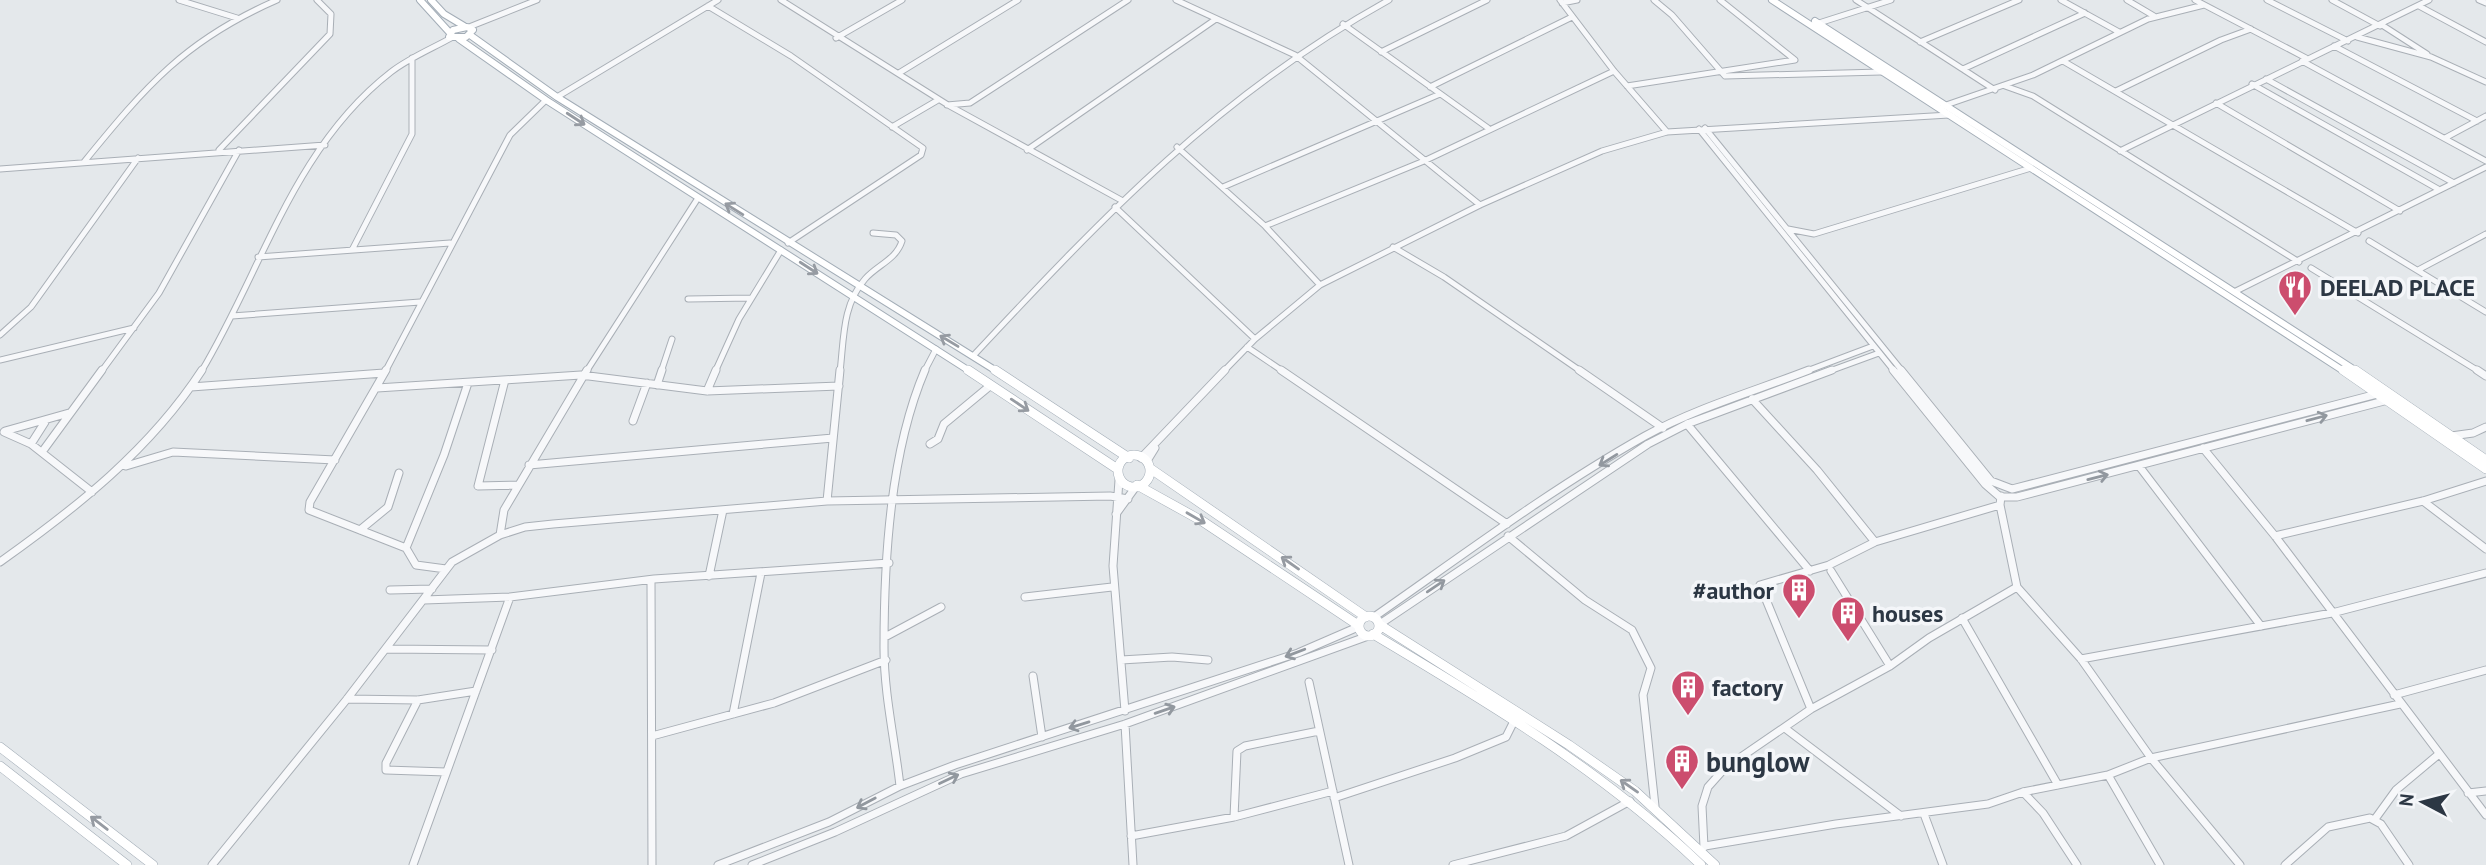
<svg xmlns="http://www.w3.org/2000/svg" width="2486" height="865" font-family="'PT Sans',sans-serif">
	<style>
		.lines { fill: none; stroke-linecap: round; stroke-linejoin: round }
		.minor-far1-casing { stroke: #a9afb6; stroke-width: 7 }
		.minor-casing { stroke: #a9afb6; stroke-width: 9 }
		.major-far1-casing { stroke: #a3adb7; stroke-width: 8 }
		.major-casing { stroke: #a3adb7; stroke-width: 10 }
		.minor-far1 { stroke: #f7f8fa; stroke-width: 5 }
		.minor { stroke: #f7f8fa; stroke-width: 7 }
		.major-far1 { stroke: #fff; stroke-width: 6 }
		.major { stroke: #fff; stroke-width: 9 }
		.oneway { stroke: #969ba2 }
		.oneway2 { stroke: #92989f }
		.labels { text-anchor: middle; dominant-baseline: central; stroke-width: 7; stroke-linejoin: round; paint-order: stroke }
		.poi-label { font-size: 24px; font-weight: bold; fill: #2c3744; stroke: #f4f6f9; text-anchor: start }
		.near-poi-label { font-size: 28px; font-weight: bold; fill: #2c3744; stroke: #f4f6f9; text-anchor: start }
	</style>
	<rect width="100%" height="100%" fill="#e4e8eb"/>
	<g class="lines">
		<!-- minor-far1 casing -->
		<g class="minor-far1-casing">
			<path id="minor-far1" d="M179,0l58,18
				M781,0l167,105 173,95
				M1176,0l119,55 185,150
				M1560,0l54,71 53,61
				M1654,0l18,15 53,61 156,-4
				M1856,0l139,90
				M2061,0l58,32
				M2127,0l27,16
				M2195,0l111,58
				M2267,0l81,41
				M2332,0l48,26
				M2479,0l7,3
				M1562,3l15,-3
				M708,6l83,50 132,92 -2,7 -133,88
				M2419,6l67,36
				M1819,23l72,-23
				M1343,24l145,104
				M2382,25l45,29
				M469,27l68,-27
				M2357,37l74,20 55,25
				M836,38l66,-38
				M1920,42l99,-42
				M2334,46l143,75
				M1381,52l106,-52
				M2063,61l295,172
				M2302,61l184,100
				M1963,69l122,-56
				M899,73l119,-73
				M2266,79l188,104
				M2252,84l186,105
				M1627,86l168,-26 -75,-60
				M2005,86l28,10 266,166
				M1430,87l142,-70
				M2116,91l105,-51 30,-11
				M557,97l161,-97
				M2216,103l184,108
				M947,105l23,-2 158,-103
				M1946,105l87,-30 115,-56 56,-14
				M892,127l46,-27
				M1705,128l198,244
				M1699,129l196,243
				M2445,138l41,-22
				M1177,147l88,79 55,59
				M219,150l111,-116 1,-20 -14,-14
				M1027,150l189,-131
				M2120,151l309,-151
				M84,162c62,-76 101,-122 193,-162
				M0,169l325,-24
				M1223,187l217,-93
				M1115,207l140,132
				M1265,226l159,-65 190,-90
				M1788,229l26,5 217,-66
				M2369,241l117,71
				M1393,247l51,30 138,95
				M352,250l60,-116v-76
				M258,257l192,-14
				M2311,268l169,104
				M2418,270l68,-36
				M2234,292l252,-125
				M688,299l63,-1
				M232,316l188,-14
				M0,335l31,-28 107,-149
				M1247,347l37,25
				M973,356c131,-140 246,-262 416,-356
				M0,360l134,-32
				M101,372l58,-79 80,-143
				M201,372c61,-101 92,-224 190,-300 18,-14 40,-23 60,-34
				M385,372l125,-237 36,-35
				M586,372l112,-174
				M661,372l11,-33
				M715,372l24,-53 42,-69
				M840,372c4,-33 2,-67 25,-93 12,-14 31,-19 37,-38l-6,-6 -23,-2
				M924,372l12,-23
				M1223,372l32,-33 65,-54 160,-80 122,-54 65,-19 282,-17
				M1804,372l69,-26
				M1827,372l52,-19"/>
		</g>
		<!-- minor casing -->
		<g class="minor-casing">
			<path id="minor" d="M386,370l-76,132 -1,8 97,38
				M1281,370l226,154
				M1579,370l84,58
				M1893,370l92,114 15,13h17l371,-97
				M1901,370l90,111 21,8 365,-95
				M2477,370l9,6
				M505,380l-27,106 40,-1
				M657,385l5,-15
				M191,387l193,-14
				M377,388l204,-13 126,16 132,-5
				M707,391l9,-21
				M1752,399l65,71 58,72
				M633,421l14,-38
				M1687,424l123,147
				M5,431l64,-18
				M4,432l27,12 61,48
				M2451,436l22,-3 13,-6
				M31,444l14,-22
				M930,444l8,-5 6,-15 47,-39
				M2203,448l72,88 211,279
				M42,452l60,-82
				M1141,458l84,-88
				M1147,461l8,-13
				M529,465l304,-27
				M126,466l47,-14 162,8
				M2139,466l122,160
				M1119,480l-6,86 12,145
				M2001,496l-1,9 17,82 64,72 70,99 89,107
				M827,501l13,-131
				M2423,501l63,48
				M1116,514l21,-29
				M360,530l28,-23 11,-34
				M500,535l4,-25 83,-140
				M1508,536l77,64 47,30 19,38 -8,27 12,111
				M2275,536l148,-35 63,-20
				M0,562c76,-54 150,-112 202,-192
				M446,569l-30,-4 -10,-17 38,-93 24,-72
				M1831,571l59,95
				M709,576l14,-66
				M651,582l1,283
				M390,590l42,-1
				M1025,597l87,-10
				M424,600l86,-3 144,-18 235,-16
				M1374,617c89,-62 177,-128 271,-181 51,-28 110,-45 164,-66
				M1962,618l96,167
				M1380,624l268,-180 39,-20 145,-54
				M885,637l56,-30
				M386,649l106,1
				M2081,659l251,-46 154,-40
				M1121,660l51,-3 36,3
				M1033,676l9,61
				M1309,682l40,183
				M2394,695l92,-25
				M347,699l71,1 58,-9
				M418,700l-32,63v7l60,2
				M1811,709l-51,-124 69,-20 46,-23 125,-37
				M733,714l28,-141
				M1125,724l8,141
				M1786,729l115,87
				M652,736l122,-33 112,-43
				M2108,775l52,90
				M900,786c-5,-45 -16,-92 -16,-138 0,-88 6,-196 41,-278
				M2023,792l20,21 34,52
				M2468,793l18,-2
				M1334,798l121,-40 51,-21 9,-18
				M1924,814l19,51
				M1234,817l3,-66 8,-5 74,-15
				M2375,819l21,-29 43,-36
				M1131,836l103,-19 99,-26
				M1705,846l131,-22 152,-20 35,-12 85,-17 43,-17 249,-54
				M1704,847l-2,-41 6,-19 17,-19 86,-59 79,-43 39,-28 88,-51
				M212,865l135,-166 105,-137 48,-27 25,-8 28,-3 274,-23 283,-5 18,3
				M413,865l97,-268
				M718,865l111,-43 71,-36 55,-21 343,-112 60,-26
				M752,865l83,-33 126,-58 164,-50 246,-89
				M1453,865l113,-29 64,-35
				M2285,865l43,-38 42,-9 11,6 28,41"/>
		</g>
		<!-- major-far1 casing -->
		<g class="major-far1-casing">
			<path id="major-far1" d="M420,0l30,33
				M431,0l13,14 20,12
				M1772,0l573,372
				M1815,21l543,351
				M467,27l6,3 -7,7h-17l4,-7z
				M470,35l87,62 441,275
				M459,39l87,61 425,272"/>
		</g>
		<!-- major casing -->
		<g class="major-casing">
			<path id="major" d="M968,370l148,98
				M995,370l134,88
				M2343,370l143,99
				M2355,370l131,90
				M1118 471a16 16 0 1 1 32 0a16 16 0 1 1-32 0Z
				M1151,469l215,148
				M1137,485l65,36 156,104
				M1359 626a10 10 0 1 1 20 0a10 10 0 1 1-20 0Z
				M1380,625l189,120 66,46 80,74
				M1373,634c116,69 230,137 328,231
				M0,747l153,118
				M0,766l127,99"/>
		</g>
		<!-- minor-far1 -->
		<use href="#minor-far1" class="minor-far1"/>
		<!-- minor -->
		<use href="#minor" class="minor"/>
		<!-- major-far1 -->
		<use href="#major-far1" class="major-far1"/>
		<!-- major -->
		<use href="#major" class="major"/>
	</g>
	<!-- one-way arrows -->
	<defs><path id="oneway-shaft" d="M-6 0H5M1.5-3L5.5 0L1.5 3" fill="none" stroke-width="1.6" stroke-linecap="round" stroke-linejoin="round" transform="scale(1.75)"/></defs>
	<g class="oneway">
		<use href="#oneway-shaft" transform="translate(576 119) rotate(33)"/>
		<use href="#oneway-shaft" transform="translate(734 209) rotate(-148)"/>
		<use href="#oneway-shaft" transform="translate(809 268) rotate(33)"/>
		<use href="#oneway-shaft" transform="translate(949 341) rotate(-149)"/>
		<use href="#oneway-shaft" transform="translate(1020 405) rotate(34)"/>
		<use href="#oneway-shaft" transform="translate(1196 518) rotate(30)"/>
		<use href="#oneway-shaft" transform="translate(1290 563) rotate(-145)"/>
		<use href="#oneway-shaft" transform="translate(1629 786) rotate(-145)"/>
		<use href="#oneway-shaft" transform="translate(99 823) rotate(-142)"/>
	</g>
	<g class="oneway2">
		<use href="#oneway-shaft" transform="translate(2317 418) rotate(-15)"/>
		<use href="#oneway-shaft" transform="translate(1608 460) rotate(148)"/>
		<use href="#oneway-shaft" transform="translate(2098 477) rotate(-14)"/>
		<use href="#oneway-shaft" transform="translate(1436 586) rotate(-34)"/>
		<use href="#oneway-shaft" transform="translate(1295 653) rotate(159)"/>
		<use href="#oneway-shaft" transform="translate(1165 710) rotate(-19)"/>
		<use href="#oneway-shaft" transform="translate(1079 725) rotate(163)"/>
		<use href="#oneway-shaft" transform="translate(949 779) rotate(-25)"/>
		<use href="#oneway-shaft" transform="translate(866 803) rotate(152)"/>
	</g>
	<!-- icons -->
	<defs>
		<g id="restaurant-pin" transform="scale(1.75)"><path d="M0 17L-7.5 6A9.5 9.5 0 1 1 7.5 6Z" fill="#cc4d6e" stroke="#f4f6f9"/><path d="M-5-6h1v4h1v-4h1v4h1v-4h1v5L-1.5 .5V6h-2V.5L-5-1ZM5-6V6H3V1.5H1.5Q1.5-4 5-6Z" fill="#fff"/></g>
		<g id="building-pin" transform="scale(1.75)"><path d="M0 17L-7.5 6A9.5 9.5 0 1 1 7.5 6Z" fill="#cc4d6e" stroke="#f4f6f9"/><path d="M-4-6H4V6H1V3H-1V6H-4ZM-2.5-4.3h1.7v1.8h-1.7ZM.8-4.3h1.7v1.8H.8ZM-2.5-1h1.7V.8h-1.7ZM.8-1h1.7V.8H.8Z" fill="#fff"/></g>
	</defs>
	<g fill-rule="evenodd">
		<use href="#restaurant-pin" x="2295" y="287"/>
		<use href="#building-pin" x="1799" y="590"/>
		<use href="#building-pin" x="1848" y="613"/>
		<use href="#building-pin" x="1688" y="687"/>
		<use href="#building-pin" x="1682" y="761"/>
	</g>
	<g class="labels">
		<!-- poi labels -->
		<g class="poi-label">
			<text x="2320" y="287">DEELAD PLACE</text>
			<text x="1774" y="590" text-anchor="end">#author</text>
			<text x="1872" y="613">houses</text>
			<text x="1712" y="687">factory</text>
		</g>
		<!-- near-poi labels -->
		<g class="near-poi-label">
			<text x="1706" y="761">bunglow</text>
		</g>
	</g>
	<!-- north arrow -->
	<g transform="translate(2423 802) rotate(277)" stroke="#f4f6f9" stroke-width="5" paint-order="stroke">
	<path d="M0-5L12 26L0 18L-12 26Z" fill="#2c3744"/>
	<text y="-10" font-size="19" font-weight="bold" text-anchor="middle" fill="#2c3744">N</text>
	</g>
</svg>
